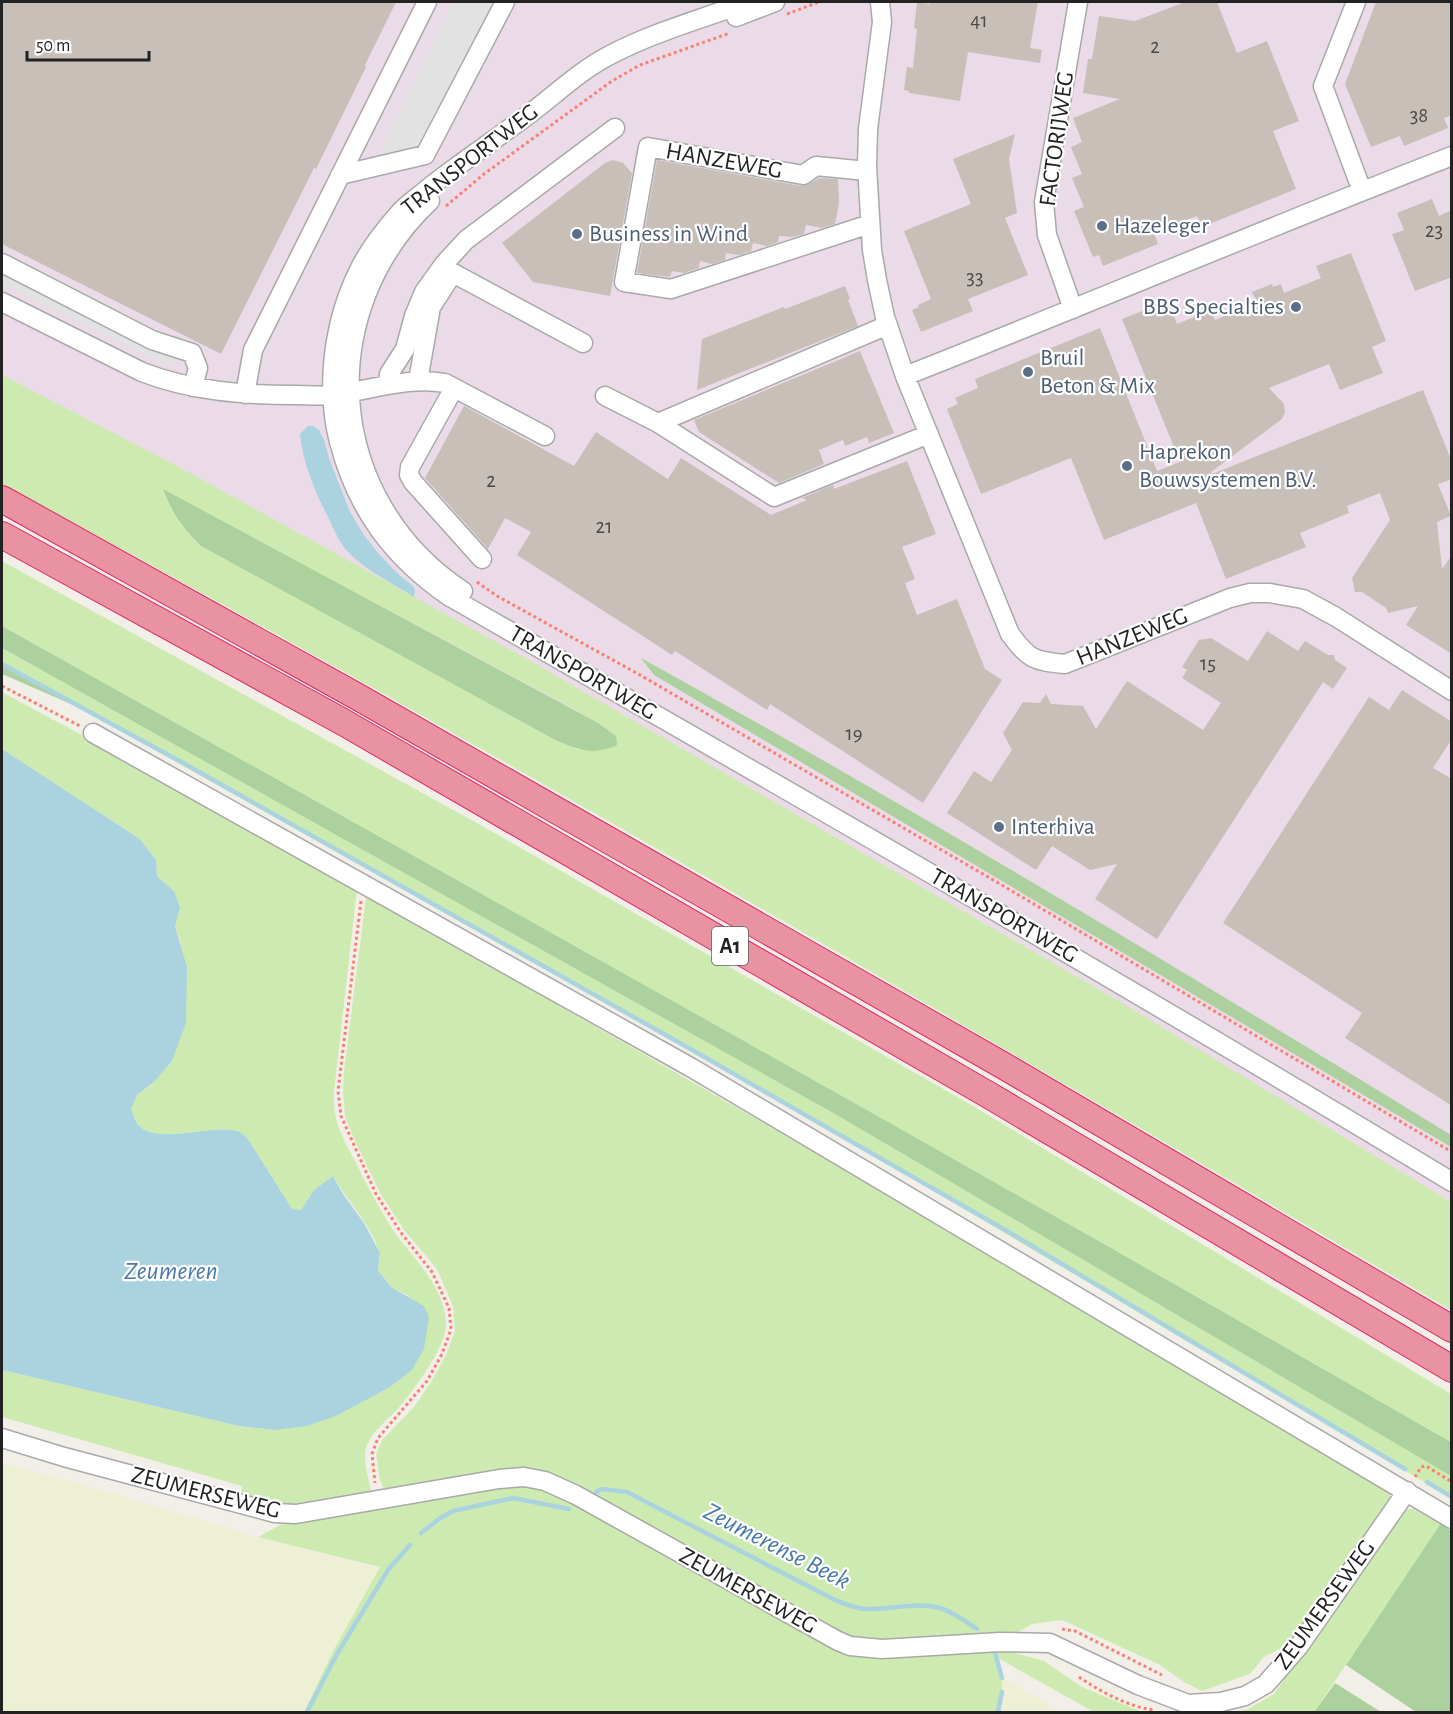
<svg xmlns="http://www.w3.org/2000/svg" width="1453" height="1714" font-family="'Alegreya Sans',sans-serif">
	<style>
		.industrial { fill: #ebdbe8 }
		.farmland { fill: #eef0d5 }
		.grass { fill: #cdebb0; fill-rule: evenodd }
		.forest { fill: #add19e }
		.parking { fill: #e2e2e2 }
		.water { fill: #aad3df }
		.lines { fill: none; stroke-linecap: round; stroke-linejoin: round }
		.stream { stroke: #aad3df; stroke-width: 4.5 }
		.building { fill: #c7bfb8 }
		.minor-casing { stroke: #a9a9a9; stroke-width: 21 }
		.highway-casing { stroke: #dc2a67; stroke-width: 28 }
		.path { stroke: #fa8072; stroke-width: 3; stroke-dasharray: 3 3; stroke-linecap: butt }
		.minor { stroke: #fff; stroke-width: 18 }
		.highway { stroke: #e892a2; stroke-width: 26 }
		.service-dot { fill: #5c6f8a; stroke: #fff; stroke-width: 2 }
		.labels { text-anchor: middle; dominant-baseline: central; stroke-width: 4.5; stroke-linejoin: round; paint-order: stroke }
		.number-label { font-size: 21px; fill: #4b4948 }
		.shield { fill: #fff; stroke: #646464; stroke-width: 1.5 }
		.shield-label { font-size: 22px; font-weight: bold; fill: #222 }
		.street-label { font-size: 24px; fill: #222; stroke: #fff }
		.service-label { font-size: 24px; fill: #4e5e75; stroke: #fff; text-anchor: start }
		.water-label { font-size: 26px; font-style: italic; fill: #4a7aab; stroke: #fff }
	</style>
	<rect width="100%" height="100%" fill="#f2efe9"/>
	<!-- industrial -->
	<path class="industrial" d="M2,2h1449v1235l-1449,-840z"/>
	<!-- farmland -->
	<path class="farmland" d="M2,1463l96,26 160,48 122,30 -47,84 -29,61h-302z
		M1002,1677l60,35h-64l3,-7z"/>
	<!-- grass -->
	<path class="grass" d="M2,375l175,91 350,193 585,338 339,205v108c-479,-281 -960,-562 -1449,-826zM163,490l385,205 50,28 18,13 -37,14 -24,-10 -354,-194c-18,-16 -30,-34 -38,-56z
		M2,561l473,261 498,284 478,288v48c-481,-276 -965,-546 -1449,-816z
		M2,648l833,466 616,362v22l-627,-372 -822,-462z
		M2,692l87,47 268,150 -23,203c0,8 0,18 2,27 4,14 12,29 19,42 13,26 26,52 43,76 20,26 46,51 48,86 1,24 -34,69 -49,87 -10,10 -25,22 -30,35 -5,14 1,31 4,45l-5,5 -68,11 -35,-5 -23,-5 2,-10 -240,-69v-47l237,56 35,4 62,-14 54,-29 19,-91 -18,-9 -13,-17c1,-6 3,-13 1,-19 -9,-28 -32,-50 -46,-75l-19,14 -13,20 -9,-1 -44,-70c-3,-3 -6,-7 -11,-8 -25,-7 -79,14 -98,-5 -4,-4 -6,-12 -9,-17l7,-14 17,-12 27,-139 -6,-18 -1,-35 -17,-15 -1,-16 -16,-21 -138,-90z
		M366,897l40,21 403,231 582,341 -2,13 -96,139 -29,15 -14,17 -48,17 -18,-9 -24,-17 -98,-45 -30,4 -19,11 -131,11 -32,-5 -302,-164 -163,14 -5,-11 -4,-26 6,-14 32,-33 17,-25 15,-27 9,-24 -2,-25 -16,-37 -33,-39 -24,-37 -25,-52 -10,-25 -2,-26 1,-19z
		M499,1485l46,2 291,158 157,2 51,14 38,26 60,25h-48l-96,-54c5,17 6,37 0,54h-694l29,-61 47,-84 -122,-30 24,-13 102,-15z
		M1415,1508l26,15 -127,189h-76l10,-3 26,-15 127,-183z"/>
	<!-- forest -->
	<path class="forest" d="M163,489l435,234 18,13 1,9c-25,11 -38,5 -62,-5l-354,-194c-18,-17 -30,-34 -38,-57z
		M2,626c484,270 968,540 1449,816v34l-616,-362 -833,-466z
		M641,658c274,151 543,314 810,477v12l-797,-472z
		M2,664l78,44 -78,-34z
		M1441,1523l10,8v181h-35l-70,-47z
		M1335,1683l46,29h-67z"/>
	<!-- parking -->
	<path class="parking" d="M454,2h41l-74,147 -47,15z
		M2,271l176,82 -6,15 -170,-84z"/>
	<!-- water -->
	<path class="water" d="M308,426h5l6,4 5,10 5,18 21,54 14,23 14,18 19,20 16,13 2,5 -1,6c-22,-14 -47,-26 -65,-44 -9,-9 -14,-21 -19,-32 -14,-27 -27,-56 -30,-87z
		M2,749l138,90 16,21 1,16 17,15 6,17 -5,18 12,41 -1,56 -14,38 -19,22 -16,12 -6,14c2,5 4,13 8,17 20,19 73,-2 98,5 5,1 8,5 11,8l44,70 9,1 13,-20 19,-14 10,18 21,29 16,30 -2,17 13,17 33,19 5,11 -5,32 -12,21 -22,17 -22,12 -32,17 -29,10 -33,4 -35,-4 -237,-56z"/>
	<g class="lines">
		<!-- stream -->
		<path class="stream" d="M2,664l181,99 511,288 313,180 398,238
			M1427,1482l25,15
			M596,1492l6,-3 25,3 206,107c12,5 23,10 37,10 24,0 46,-7 70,-1 14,4 25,13 37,21
			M421,1533l18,-14 14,-8 60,-13 56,11
			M995,1653l7,25
			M307,1712l30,-58 51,-84 22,-25
			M998,1712l4,-20"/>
	</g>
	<!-- building -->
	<path class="building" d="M2,2h394l-31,63 1,2 -50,102 -2,-1 -93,186 -219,-110z
		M917,2l13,2 1,-2h107l-8,46 12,2 -2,13 -72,-11 -8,49 -51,-8v-2l-5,-1 3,-23 6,1 4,-39 -3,-1z
		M1185,2h32l20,51 30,-12 32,80 -26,10 23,58 -94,38 -5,-11 -43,17 4,11 -55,22 -4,-11 -6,2 -19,-46 10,-4 -12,-29 10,-4 -11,-27 11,-5 -9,-24 47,-19 -37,-6 5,-34h4l7,-43 36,5z
		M1376,2h76v113l-8,3 4,10 -44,18 -4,-10 -29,11 -26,-63z
		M1015,134l-6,25 8,54 -12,5 23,57 -60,24 5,12 -52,21 -9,-22 7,-3 -1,-2 13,-6 -27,-68 67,-27 -18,-45z
		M613,160l10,3 9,10 -22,123 -77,-14 -31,-39 103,-80z
		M657,160l144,26 8,-2 10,-6 19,1 1,24 -4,21 -13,4 -16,-3 -2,9 -11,3 -14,-1 -1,6 -11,4 -14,-3 -2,8 -12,4 -13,-2 -1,7 -13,4 -12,-3 -1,7 -15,5 -12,-2 -2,6 -33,-4z
		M1432,199l7,17 13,-6v67l-37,14 -23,-57 12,-4 -7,-17z
		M1351,253l35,88 -14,6 11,26 -43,17 -11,-26 -60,24 15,16 1,8 -3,7 -71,53 1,2 211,-84 29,72v17l-14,5 13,32 -14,6 5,47 10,-14v99l-46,-29 12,-19 -30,7 -2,-5 -24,-16h-7l-3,-14 38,-58 -10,-27 -33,13 2,7 -49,20 6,14 -80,32 -30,-76 -92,37 -33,-82 -90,36 -34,-85 11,-5 -3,-6 23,-10 -3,-9 125,-51 57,143 23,-9 -58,-143 46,-18 9,23 34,-14 4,10 42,-17 -5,-11 20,-8 1,3 8,-3 3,9 37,-15 -5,-12z
		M845,286l5,13 -2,1 10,26 -161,64 5,-51 82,-32 1,2z
		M860,351l34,82 -25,10 -2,-6 -22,9 -2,-6 -24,10 5,14 -45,19 -80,-51 -5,-12z
		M464,406l110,60 22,-34 72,47 13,-21 90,57 36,-15 -5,-2 31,-13 1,4 73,-28 29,73 -34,13 13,32 -10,4 12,32 40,-16 28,70 17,11 -79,123 -153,-99 -3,6 -92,-59 -3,4 -155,-100 14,-23 -26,-14 -17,31 -63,-71z
		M1267,631l31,20 7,-10 23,14h6l1,5 12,8 -14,21 -10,-7 -166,257 -62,-40 22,-35 -27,6 -38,-24 -16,24 -89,-57 27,-42 17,11 21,-32 -9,-17 20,-31 17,1 6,-9 5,10 32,2 13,23 31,-48 76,49 18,-27 -39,-25 5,-8 -5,-3 17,-27 12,-2 37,23z
		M1402,690l50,32v17l-19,29 19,11v327l-107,-68 17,-25 -139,-90 146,-226 20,13z"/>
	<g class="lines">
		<!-- minor casing -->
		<g class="minor-casing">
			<path id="minor" d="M747,2c-45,17 -93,30 -135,52 -34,17 -61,45 -92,67 -29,21 -59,42 -88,64 -10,9 -22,17 -31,26 -16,18 -32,38 -42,59 -26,52 -34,117 -20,172 18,68 54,116 111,155 336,192 671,385 1002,585
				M880,2l2,20 -14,107 -1,37 5,84 5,30 8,37 20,59 105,258c19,25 23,27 55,30l165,-66 20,-5h20l33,6 33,18 116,74
				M1356,2l-33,84 39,105
				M736,17l39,-15
				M867,171l-51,-5 -13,9 -155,-28 -24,135 47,7 199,-65
				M340,175l85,-20 80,-153
				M430,201c-119,112 -104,300 33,390
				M2,263l150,77 40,13 6,15 -5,19
				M2,302l140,70c49,19 101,23 153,23 12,0 25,1 37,0 37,-4 76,-19 113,-12l100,53
				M1073,309l-26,-74 -3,-33 34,-200
				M905,376c183,-72 364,-149 547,-220
				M418,381l13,-74 22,-34 130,70
				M388,385l1,-11 16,-25 9,-33 10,-24 20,-28 22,-24 149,-112
				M454,388l-44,79 -1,8 4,7 69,77
				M245,394l8,-44 174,-348
				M605,396l53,27 230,-98
				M658,423l116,74 155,-63
				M93,733l599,335 760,451
				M2,1438l62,19 211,56 21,1 203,-35 25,-2 21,4 31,14 262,146 12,5 32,3 118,-7 50,1 88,42 50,19 33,-2 24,-6 21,-12 33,-38 108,-155"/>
		</g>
		<!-- highway casing -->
		<g class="highway-casing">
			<path id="highway" d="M2,499l356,198 646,369 448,263
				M2,535l341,187 644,372 465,275"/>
		</g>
		<!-- path -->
		<path class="path" d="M787,14l32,-12
			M446,206l38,-32 128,-93 28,-16 90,-32
			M477,582l20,14 143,79 355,206 457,271
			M2,686l78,40
			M361,901l-23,190 3,25 35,78 26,40 30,38 17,36 2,21 -9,25 -15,27 -49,57 -6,16 3,29
			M1415,1477l6,-10 5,-1 26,16
			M1062,1629l13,2 87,44
			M1079,1677c20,14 52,31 76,33"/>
		<!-- minor -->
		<use href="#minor" class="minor"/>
		<!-- highway -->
		<use href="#highway" class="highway"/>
	</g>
	<!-- markers -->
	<g class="service-dot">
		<circle cx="1102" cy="226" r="6"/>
		<circle cx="577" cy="234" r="6"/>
		<circle cx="1296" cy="307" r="6"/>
		<circle cx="1028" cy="372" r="6"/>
		<circle cx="1127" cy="466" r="6"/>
		<circle cx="999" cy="827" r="6"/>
	</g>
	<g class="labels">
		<!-- number labels -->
		<g class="number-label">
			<text x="979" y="20">41</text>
			<text x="1155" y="46">2</text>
			<text x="1419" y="115">38</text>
			<text x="1434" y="230">23</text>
			<text x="975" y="277">33</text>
			<text x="491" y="480">2</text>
			<text x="604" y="526">21</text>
			<text x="1208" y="663">15</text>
			<text x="854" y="733">19</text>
		</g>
		<!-- shield labels -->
		<rect class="shield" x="712" y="927" width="36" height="38" rx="4.5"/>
		<g class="shield-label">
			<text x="730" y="946">A1</text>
		</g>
		<!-- street labels -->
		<g class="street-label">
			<text transform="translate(1057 139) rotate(-82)">FACTORIJWEG</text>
			<text transform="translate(470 160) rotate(-38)">TRANSPORTWEG</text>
			<text transform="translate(724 161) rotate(10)">HANZEWEG</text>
			<text transform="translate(1132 637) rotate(-22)">HANZEWEG</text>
			<text transform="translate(583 673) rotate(30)">TRANSPORTWEG</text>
			<text transform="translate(1004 916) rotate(30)">TRANSPORTWEG</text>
			<text transform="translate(206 1493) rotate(14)">ZEUMERSEWEG</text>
			<text transform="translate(748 1591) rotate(29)">ZEUMERSEWEG</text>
			<text transform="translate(1325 1605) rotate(-54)">ZEUMERSEWEG</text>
		</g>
		<!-- service labels -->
		<g class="service-label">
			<text x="1114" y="226">Hazeleger</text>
			<text x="589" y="234">Business in Wind</text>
			<text x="1284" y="307" text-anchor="end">BBS Specialties</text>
			<text x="1040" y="358">Bruil<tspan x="1040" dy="28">Beton &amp; Mix</tspan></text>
			<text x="1139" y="452">Haprekon<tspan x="1139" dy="28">Bouwsystemen B.V.</tspan></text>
			<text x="1011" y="827">Interhiva</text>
		</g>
		<!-- water labels -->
		<g class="water-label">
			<text x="171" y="1271">Zeumeren</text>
			<text transform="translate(777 1546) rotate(27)">Zeumerense Beek</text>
		</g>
	</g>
	<!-- border -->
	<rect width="1453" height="1714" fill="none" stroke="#222222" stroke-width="6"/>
	<!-- scale -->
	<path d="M27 51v9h122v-9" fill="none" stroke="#222222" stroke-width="3"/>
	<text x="36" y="51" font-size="18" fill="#222222" stroke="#ffffff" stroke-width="4.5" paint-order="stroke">50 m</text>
</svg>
